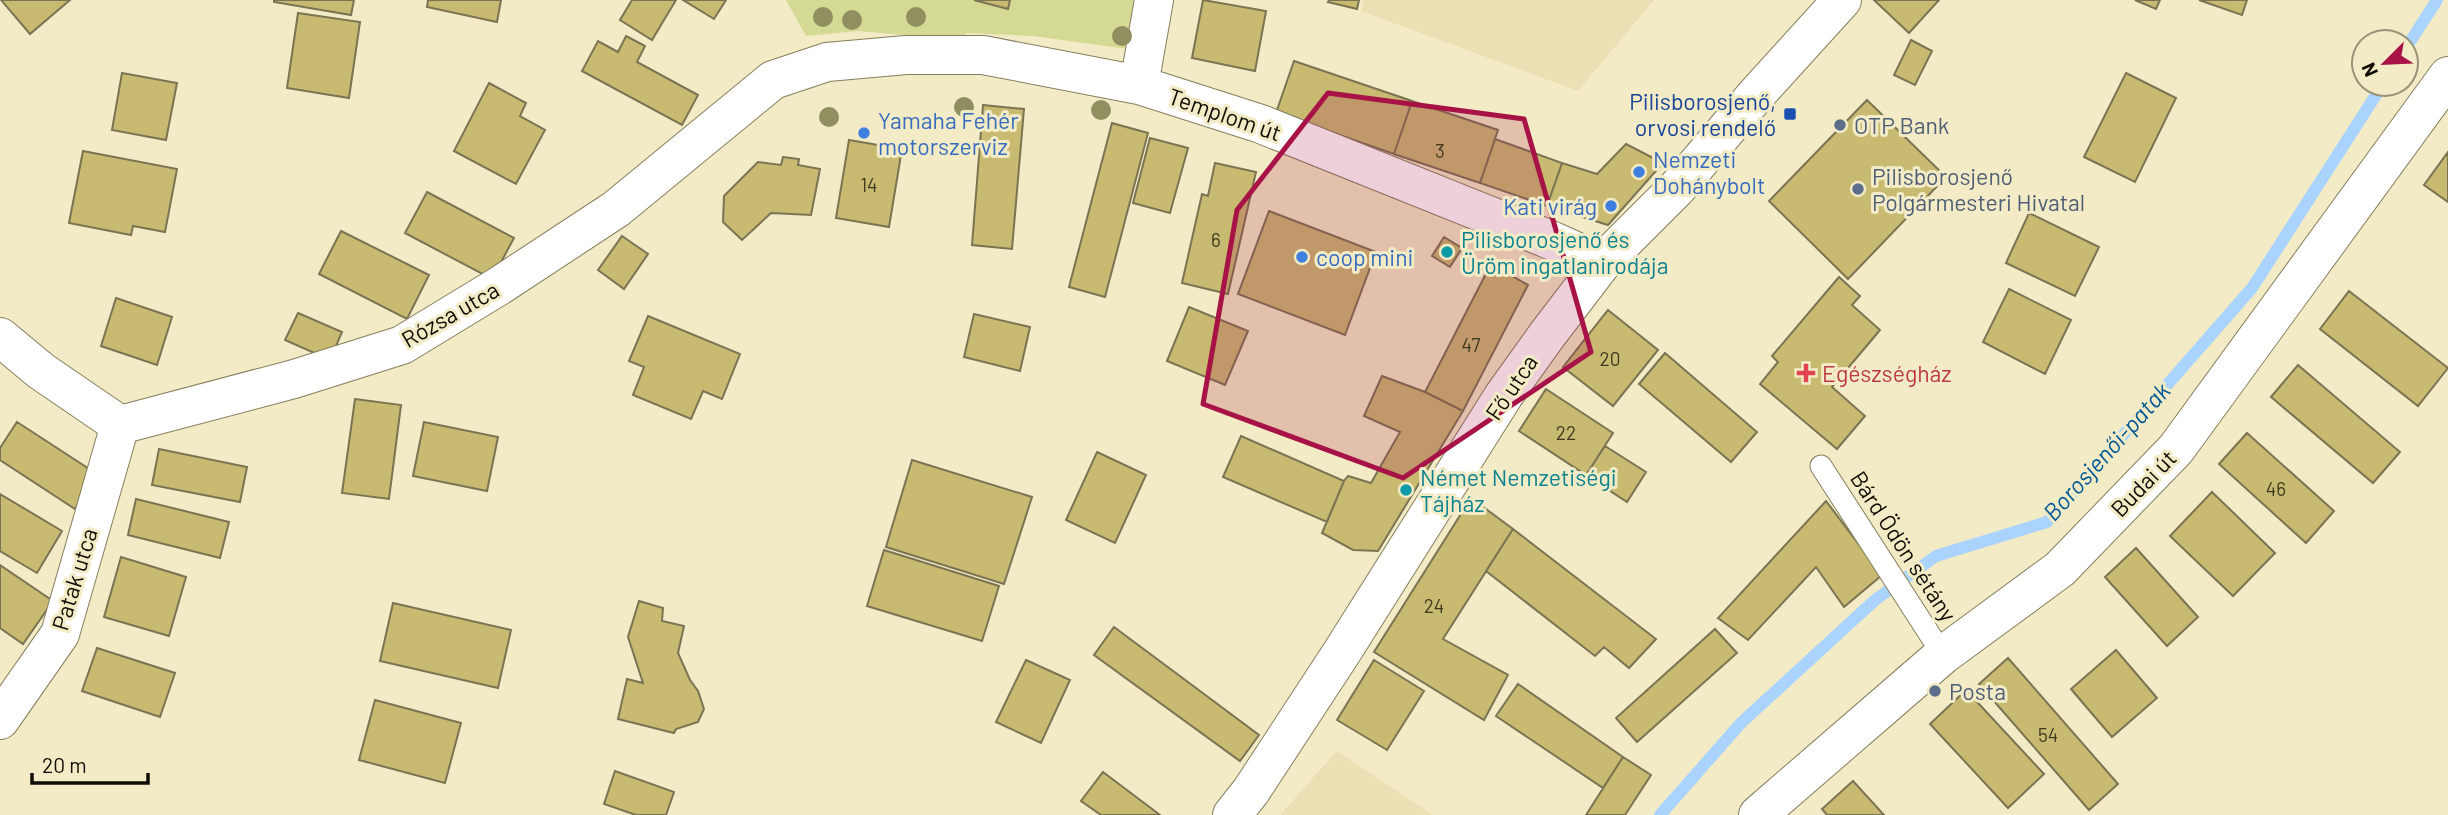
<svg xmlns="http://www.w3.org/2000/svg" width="2448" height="815" font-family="Barlow,sans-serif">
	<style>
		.built { fill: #e9e0b4 }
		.green { fill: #d4da94 }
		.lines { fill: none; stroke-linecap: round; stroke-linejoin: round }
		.stream { stroke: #aad4ff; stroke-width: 12 }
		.building { fill: #c9ba72; stroke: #7b7453; stroke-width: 2 }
		.service-casing { stroke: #867f5e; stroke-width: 23 }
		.minor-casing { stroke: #867f5e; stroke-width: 40 }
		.tertiary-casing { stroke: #867f5e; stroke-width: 40 }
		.service { stroke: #fff; stroke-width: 21 }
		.minor { stroke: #fff; stroke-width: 38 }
		.tertiary { stroke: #fff; stroke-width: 38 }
		.tree { fill: #908f60 }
		.marked { fill: #a71247; fill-opacity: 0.2; stroke: #a71247; stroke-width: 5; stroke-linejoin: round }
		.transit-dot { fill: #1a4fb4; stroke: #f2ebc6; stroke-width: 2.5 }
		.service-dot { fill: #5c6f8a; stroke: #f2ebc6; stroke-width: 2.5 }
		.shop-dot { fill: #3f7fe0; stroke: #f2ebc6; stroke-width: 2.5 }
		.culture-dot { fill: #0f9aa8; stroke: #f2ebc6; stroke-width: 2.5 }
		.health-dot { fill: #e0444e; stroke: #f2ebc6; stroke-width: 2.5 }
		.labels { text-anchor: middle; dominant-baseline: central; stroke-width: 6; stroke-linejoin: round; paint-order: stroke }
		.number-label { font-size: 19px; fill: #3e391f }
		.transit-label { font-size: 23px; fill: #164399; stroke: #f2ebc6; text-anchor: end }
		.street-label { font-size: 23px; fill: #100e03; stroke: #f2ebc6 }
		.shop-label { font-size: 23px; fill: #366cbe; stroke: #f2ebc6; text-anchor: start }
		.service-label { font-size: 23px; fill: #4e5e75; stroke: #f2ebc6; text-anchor: start }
		.culture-label { font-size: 23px; fill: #0d838f; stroke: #f2ebc6; text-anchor: start }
		.health-label { font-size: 23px; fill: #be3a42; stroke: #f2ebc6; text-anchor: start }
		.water-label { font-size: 24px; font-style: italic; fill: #015896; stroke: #f2ebc6 }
	</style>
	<rect width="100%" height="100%" fill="#f2ebc6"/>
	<!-- built -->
	<path class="built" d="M1364,0h290l-76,91 -217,-80z
		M1337,751l96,64h-153z"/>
	<!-- green -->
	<path class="green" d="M786,0h350l-8,49 -95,-13 -67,-3 -2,7 -106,-9 -52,5z"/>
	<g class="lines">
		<!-- stream -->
		<path class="stream" d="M2406,48l31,-48
			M1660,815l81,-92 134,-123 61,-44 111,-34 205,-234 131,-204"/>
	</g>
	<!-- building -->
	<path class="building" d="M1,0h69l-40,34z
		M274,0h80l-3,15 -77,-13z
		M428,0h73l-4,22 -70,-15z
		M632,0h44l-24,40 -32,-20z
		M683,0h43l-12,19z
		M974,0h36l-2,9z
		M1203,0l63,11 -11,60 -63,-13z
		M1329,0h30l-2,9 -29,-7z
		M1874,0h65l-30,33z
		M2135,0h25l-4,9z
		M2199,0h48l-5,15z
		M298,13l62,9 -11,76 -62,-10z
		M626,36l19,10 -8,16 61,33 -16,30 -100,-54 16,-30 20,11z
		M1911,40l21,11 -17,34 -21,-10z
		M1294,61l118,40 -18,53 -118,-41z
		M122,73l55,10 -11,57 -54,-10z
		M2126,73l50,25 -41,84 -51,-25z
		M489,83l37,20 -6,13 25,14 -29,54 -62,-33z
		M1867,100l79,77 -98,102 -79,-78z
		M1412,101l86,29 -18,53 -86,-29z
		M983,105l41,4 -12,140 -40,-4z
		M1112,123l36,10 -43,164 -36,-10z
		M1150,138l38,10 -18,65 -37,-10z
		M1495,139l67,24 -15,43 -67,-23z
		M849,140l53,9 -13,78 -53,-9z
		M1626,144l37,19 -55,62 -61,-19 15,-43 35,11z
		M83,151l94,18 -12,63 -32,-6 -2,9 -62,-12z
		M2448,152v50l-24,-17z
		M783,157l16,2 -1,6 22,4 -9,46 -40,-2 -29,27 -19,-18 1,-26 34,-34 23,3z
		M1215,163l41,9 -28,122 -46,-11 20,-89 6,2z
		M427,192l87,46 -22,41 -87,-46z
		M1269,211l107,41 -31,83 -107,-41z
		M2029,213l70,34 -24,49 -69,-33z
		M341,231l88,44 -22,44 -88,-45z
		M622,236l26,18 -24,35 -26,-19z
		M1444,237l18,11 -12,19 -18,-11z
		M1491,264l37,21 -65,126 -38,-19z
		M1839,277l21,19 -8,9 28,25 -48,57 33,29 -28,33 -77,-65 18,-22 -6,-6z
		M2009,289l62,31 -26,54 -62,-32z
		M2349,291l99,77 -30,38 -98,-77z
		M116,298l56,19 -15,48 -56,-19z
		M1189,307l59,24 -23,54 -58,-24z
		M1608,310l50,40 -45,56 -50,-39z
		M298,313l44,19 -12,28 -45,-20z
		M974,314l56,13 -10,44 -56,-14z
		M648,316l92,38 -18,45 -19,-8 -12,28 -58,-24 11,-28 -15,-6z
		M1665,353l92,79 -26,30 -92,-78z
		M2298,365l102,87 -27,31 -102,-86z
		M1382,376l43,16 38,19 -85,140 -25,-1 -31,-17 22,-52 4,-5 23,7 29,-51 -36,-16z
		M1546,389l67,44 -27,42 -67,-44z
		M355,399l46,6 -12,94 -47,-6z
		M17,422l80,52 -22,35 -75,-49v-12z
		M424,422l74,15 -11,54 -74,-15z
		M2247,433l87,78 -28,32 -87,-79z
		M1241,436l103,45 -17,41 -104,-45z
		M1605,446l41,26 -19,30 -41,-27z
		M159,449l88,18 -7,35 -88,-17z
		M1097,452l49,23 -31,68 -49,-23z
		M912,460l120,37 -28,87 -118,-37z
		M2212,492l63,61 -42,43 -63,-60z
		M0,494l62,37 -25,42 -37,-22z
		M1471,498l42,31 -70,110 65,36 -24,45 -110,-68z
		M136,499l93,23 -9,36 -92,-23z
		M1826,501l56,74 -38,32 -28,-40 -68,73 -30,-22z
		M1513,529l143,110 -27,29 -25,-21 -9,9 -109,-85z
		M2136,548l62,69 -31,29 -62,-69z
		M884,550l115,36 -17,55 -115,-35z
		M121,557l65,20 -17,59 -65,-19z
		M0,565l53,36 -30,43 -23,-16z
		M639,601l24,7 -1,13 22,5 -6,27 12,27 8,11 6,18 -6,13 -22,7 -2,4 -56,-14 9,-40 16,4 -15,-46z
		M393,603l118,27 -13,58 -118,-27z
		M1114,627l145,108 -19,26 -146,-106z
		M1715,629l22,24 -100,89 -21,-24z
		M97,648l78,25 -15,44 -78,-26z
		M2116,650l41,48 -45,39 -41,-48z
		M2008,658l110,126 -29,26 -110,-126z
		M1026,660l44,20 -29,63 -45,-21z
		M1374,660l50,31 -37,59 -50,-30z
		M1518,684l105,73 -20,31 -107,-72z
		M1966,690l78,84 -36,34 -78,-84z
		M375,700l86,23 -16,60 -86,-23z
		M1623,757l28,18 -26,40h-39z
		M615,771l59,21 -8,23h-30l-32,-11z
		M1103,772l57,43h-59l-20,-14z
		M1853,781l31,34h-57l-5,-6z"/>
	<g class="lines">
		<!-- service casing -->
		<g class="service-casing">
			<path id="service" d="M1821,466l122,189"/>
		</g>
		<!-- minor casing -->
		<g class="minor-casing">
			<path id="minor" d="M1139,85l15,-85
				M0,337l41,34 79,54 174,-46 108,-34 97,-59 117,-77 157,-129 54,-18 79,-7h77l156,30 122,39 292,117 49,22
				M0,720l60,-86 60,-209
				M1758,815l185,-160 117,-86 116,-120 272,-373"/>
		</g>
		<!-- tertiary casing -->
		<g class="tertiary-casing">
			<path id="tertiary" d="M1232,815l19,-24 91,-139 162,-257 43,-60 55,-72 75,-75 77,-91 88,-97"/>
		</g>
		<!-- service -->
		<use href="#service" class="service"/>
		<!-- minor -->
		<use href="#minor" class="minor"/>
		<!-- tertiary -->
		<use href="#tertiary" class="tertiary"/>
	</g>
	<!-- trees -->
	<g class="tree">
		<circle cx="823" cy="17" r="10"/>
		<circle cx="916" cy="17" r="10"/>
		<circle cx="852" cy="20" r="10"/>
		<circle cx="1122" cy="36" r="10"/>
		<circle cx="964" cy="107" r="10"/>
		<circle cx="1101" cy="110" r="10"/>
		<circle cx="829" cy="117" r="10"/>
	</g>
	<!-- marked area -->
	<path class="marked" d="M1328,93l196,26 67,233 -188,126 -200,-74 34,-194z"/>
	<!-- markers -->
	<rect class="transit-dot" x="1783" y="107" width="14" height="14" rx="3.5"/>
	<g class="service-dot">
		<circle cx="1840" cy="125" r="7"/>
		<circle cx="1858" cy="189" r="7"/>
		<circle cx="1935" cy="691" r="7"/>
	</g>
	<g class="shop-dot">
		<circle cx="864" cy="133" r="7"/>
		<circle cx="1639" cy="172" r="7"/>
		<circle cx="1611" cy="206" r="7"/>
		<circle cx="1302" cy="257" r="7"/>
	</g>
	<g class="culture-dot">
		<circle cx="1447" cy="252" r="7"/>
		<circle cx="1406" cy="490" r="7"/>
	</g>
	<path class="health-dot" d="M1802.5 362.5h7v7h7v7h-7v7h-7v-7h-7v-7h7z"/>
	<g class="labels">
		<!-- number labels -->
		<g class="number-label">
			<text x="1440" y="150">3</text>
			<text x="869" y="184">14</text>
			<text x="1216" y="239">6</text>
			<text x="1471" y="344">47</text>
			<text x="1610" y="358">20</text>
			<text x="1566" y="432">22</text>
			<text x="2276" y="488">46</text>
			<text x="1434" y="605">24</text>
			<text x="2048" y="734">54</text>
		</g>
		<!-- transit labels -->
		<g class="transit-label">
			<text x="1776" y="101">Pilisborosjenő,<tspan x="1776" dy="26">orvosi rendelő</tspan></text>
		</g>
		<!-- street labels -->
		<g class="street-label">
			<text transform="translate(1225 114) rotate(19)">Templom út</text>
			<text transform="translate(450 314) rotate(-30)">Rózsa utca</text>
			<text transform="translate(1511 387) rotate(-56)">Fő utca</text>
			<text transform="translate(2143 483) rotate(-46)">Budai út</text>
			<text transform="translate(1904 546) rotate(57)">Bárd Ödön sétány</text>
			<text transform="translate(74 579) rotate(-73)">Patak utca</text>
		</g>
		<!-- shop labels -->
		<g class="shop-label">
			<text x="878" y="120">Yamaha Fehér<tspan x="878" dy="26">motorszerviz</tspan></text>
			<text x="1653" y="159">Nemzeti<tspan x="1653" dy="26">Dohánybolt</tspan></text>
			<text x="1597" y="206" text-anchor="end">Kati virág</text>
			<text x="1316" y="257">coop mini</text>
		</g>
		<!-- service labels -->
		<g class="service-label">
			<text x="1854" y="125">OTP Bank</text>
			<text x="1872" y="176">Pilisborosjenő<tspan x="1872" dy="26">Polgármesteri Hivatal</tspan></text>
			<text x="1949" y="691">Posta</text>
		</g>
		<!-- culture labels -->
		<g class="culture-label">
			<text x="1461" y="239">Pilisborosjenő és<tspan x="1461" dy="26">Üröm ingatlanirodája</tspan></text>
			<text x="1420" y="477">Német Nemzetiségi<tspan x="1420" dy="26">Tájház</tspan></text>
		</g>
		<!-- health labels -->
		<g class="health-label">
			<text x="1822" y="373">Egészségház</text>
		</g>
		<!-- water labels -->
		<g class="water-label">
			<text transform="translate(2106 451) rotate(-48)">Borosjenői-patak</text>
		</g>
	</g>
	<!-- north arrow -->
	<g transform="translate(2385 63) rotate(246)"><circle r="33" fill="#f2ebc6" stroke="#989378" stroke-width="2"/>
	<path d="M0-5L12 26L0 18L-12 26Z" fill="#a71247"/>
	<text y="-10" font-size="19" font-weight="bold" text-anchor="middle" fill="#100e03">N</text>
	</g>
	<!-- scale -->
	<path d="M32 773v10h116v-10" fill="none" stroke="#100e03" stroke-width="3.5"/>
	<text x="42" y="773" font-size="21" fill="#100e03" stroke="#f2ebc6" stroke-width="5" paint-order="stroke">20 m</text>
</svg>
